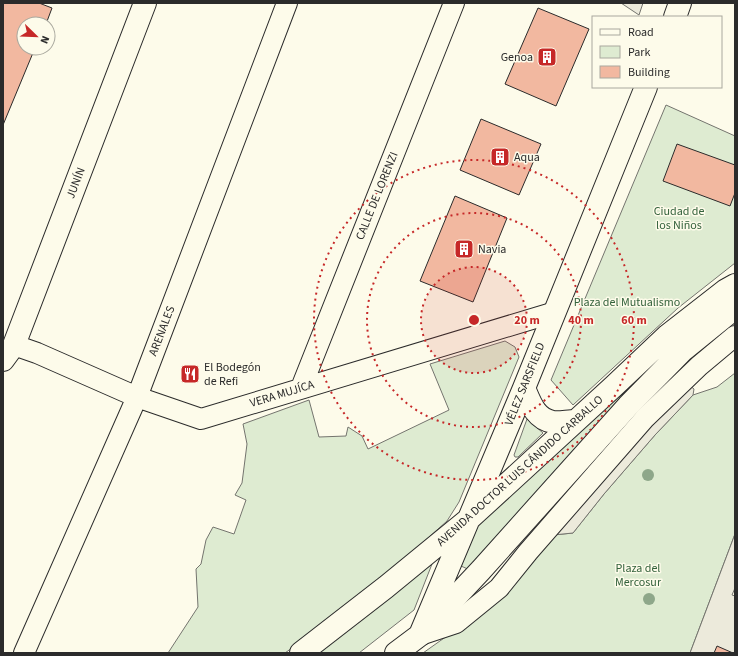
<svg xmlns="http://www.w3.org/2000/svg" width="738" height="656" font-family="'Source Sans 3',sans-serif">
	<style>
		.green { fill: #deebd1; stroke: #74746e }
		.parking { fill: #eceadb; stroke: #74746e }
		.building { fill: #f2b8a0; stroke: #2b2b2b }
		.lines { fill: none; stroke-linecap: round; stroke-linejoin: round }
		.minor-casing { stroke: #2b2b2b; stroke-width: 22 }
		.major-casing { stroke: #2b2b2b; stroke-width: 24 }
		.minor { stroke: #fdfbea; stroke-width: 20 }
		.major { stroke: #fdfbea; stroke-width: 22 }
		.tree { fill: #8ea78a }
		.ring { fill: none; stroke: #c62828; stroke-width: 2; stroke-dasharray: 2 4 }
		.labels { text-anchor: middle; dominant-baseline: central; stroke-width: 3; stroke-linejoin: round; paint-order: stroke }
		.poi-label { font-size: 12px; fill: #2b2b2b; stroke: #fdfbea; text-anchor: start }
		.street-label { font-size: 12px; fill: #2b2b2b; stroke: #fdfbea }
		.park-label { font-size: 12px; fill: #34623c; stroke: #fdfbea }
		.centre { fill: #c62828; stroke: #fdfbea; stroke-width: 2 }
		.ring-label { font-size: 12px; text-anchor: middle; font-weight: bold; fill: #c62828; stroke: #fdfbea; stroke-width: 3; stroke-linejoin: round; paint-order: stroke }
	</style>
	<rect width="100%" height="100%" fill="#fdfbea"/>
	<!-- green -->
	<path class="green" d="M666,105l69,31v127l-57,45 -105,97 -22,-25z
		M505,341l10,6 4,10 -60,145 -12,19 -86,77 -76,55h-117l30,-46 -2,-38 5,-5 5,-24 7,-13 21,7 12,-34 -11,-5 7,-12 5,-39 -4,-20 66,-24 10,37 27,-1 2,-9 14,9 6,13 81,-39 -19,-46z
		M670,342l4,4 -204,224 -9,-4 20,-48z
		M735,373v161l-45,119h-267l62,-44 68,-74 20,-2 31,-39 51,-59 38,-40 24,-8z
		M527,419l16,14 -25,24h-3l-1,-2z
		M432,564l-18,46 -55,43h-43z"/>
	<!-- parking -->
	<path class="parking" d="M621,3h22l-4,12z
		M689,385l5,4 -1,6 -38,40 -51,59 -31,39 -20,2 80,-94z
		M735,534v54l-3,7 3,1v57h-45z"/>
	<!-- building -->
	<path class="building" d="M3,3h36l13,5 -6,16h-22v24h11l-32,77z
		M538,8l51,21 -33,77 -51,-22z
		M481,119l60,25 -22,51 -59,-25z
		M677,144l58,21v28l-5,13 -67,-25z
		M455,196l52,22 -34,84 -53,-21z
		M717,646l16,7h-19z"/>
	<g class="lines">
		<!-- minor casing -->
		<g class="minor-casing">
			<path id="minor" d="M14,345l23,8 100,44 64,22 354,-107
				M301,388l153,-385
				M420,635l36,-12 43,-35 29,-36 117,-134 54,-52 36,-30
				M24,653l113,-256 150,-394"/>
		</g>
		<!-- major casing -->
		<g class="major-casing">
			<path id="major" d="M675,17l5,-14
				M3,360l11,-15 131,-342
				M524,388c6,14 11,31 29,34 6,1 15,-1 22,-1
				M420,635l104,-247 122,-301
				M301,653l85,-66 83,-68 145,-133 53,-50 59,-46 9,-5
				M396,653l24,-18 61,-65 147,-164 54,-55 53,-43"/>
		</g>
		<!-- minor -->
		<use href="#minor" class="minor"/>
		<!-- major -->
		<use href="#major" class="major"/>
	</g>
	<!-- trees -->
	<g class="tree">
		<circle cx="648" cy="475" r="6"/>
		<circle cx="649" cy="599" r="6"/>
	</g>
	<!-- distance rings -->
	<circle cx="474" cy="320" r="53" fill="#c62828" fill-opacity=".12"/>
	<g class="ring">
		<circle cx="474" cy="320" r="53"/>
		<circle cx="474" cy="320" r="107"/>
		<circle cx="474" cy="320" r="160"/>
	</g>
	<!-- icons -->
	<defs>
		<g id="building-square" transform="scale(1)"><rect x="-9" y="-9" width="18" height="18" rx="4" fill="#c62828" stroke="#fdfbea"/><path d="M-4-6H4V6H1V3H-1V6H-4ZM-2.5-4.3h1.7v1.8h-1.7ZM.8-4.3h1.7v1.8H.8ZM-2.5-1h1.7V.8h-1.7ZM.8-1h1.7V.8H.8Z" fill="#fff"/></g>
		<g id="restaurant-square" transform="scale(1)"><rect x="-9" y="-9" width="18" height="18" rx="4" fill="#c62828" stroke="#fdfbea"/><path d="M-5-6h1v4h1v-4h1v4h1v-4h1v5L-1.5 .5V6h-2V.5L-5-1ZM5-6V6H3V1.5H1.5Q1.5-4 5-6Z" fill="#fff"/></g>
	</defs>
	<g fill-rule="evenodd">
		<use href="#building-square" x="547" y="57"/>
		<use href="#building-square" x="500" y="157"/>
		<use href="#building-square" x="464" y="249"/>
		<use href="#restaurant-square" x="190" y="374"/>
	</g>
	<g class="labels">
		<!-- poi labels -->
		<g class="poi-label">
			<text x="533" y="57" text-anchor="end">Genoa</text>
			<text x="514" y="157">Aqua</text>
			<text x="478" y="249">Navia</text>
			<text x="204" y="367">El Bodegón<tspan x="204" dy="14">de Refi</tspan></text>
		</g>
		<!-- street labels -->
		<g class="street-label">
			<text transform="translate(76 183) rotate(-69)">JUNÍN</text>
			<text transform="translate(377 196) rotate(-68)">CALLE DE LORENZI</text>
			<text transform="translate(162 331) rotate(-69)">ARENALES</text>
			<text transform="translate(525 384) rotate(-68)">VÉLEZ SARSFIELD</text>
			<text transform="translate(282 394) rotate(-17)">VERA MUJÍCA</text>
			<text transform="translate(520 471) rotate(-42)">AVENIDA DOCTOR LUIS CÁNDIDO CARBALLO</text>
		</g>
		<!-- park labels -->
		<g class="park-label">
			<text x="679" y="211">Ciudad de<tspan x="679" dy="14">los Niños</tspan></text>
			<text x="627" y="302">Plaza del Mutualismo</text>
			<text x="638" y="568">Plaza del<tspan x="638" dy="14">Mercosur</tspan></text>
		</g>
	</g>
	<circle cx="474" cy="320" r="6" class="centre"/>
	<g class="ring-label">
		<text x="527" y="324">20 m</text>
		<text x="581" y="324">40 m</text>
		<text x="634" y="324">60 m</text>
	</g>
	<!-- border -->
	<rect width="738" height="656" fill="none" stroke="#2b2b2b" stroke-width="8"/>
	<!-- legend -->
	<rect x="592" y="16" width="130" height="72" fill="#fdfbea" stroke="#a9a89e"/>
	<rect x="600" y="29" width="20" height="6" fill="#fdfbea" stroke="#a9a89e"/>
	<text x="628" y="36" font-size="12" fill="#2b2b2b">Road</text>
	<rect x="600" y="46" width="20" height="12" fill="#deebd1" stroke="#a9a89e"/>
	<text x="628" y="56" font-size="12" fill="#2b2b2b">Park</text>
	<rect x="600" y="66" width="20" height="12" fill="#f2b8a0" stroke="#a9a89e"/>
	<text x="628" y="76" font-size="12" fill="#2b2b2b">Building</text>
	<!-- north arrow -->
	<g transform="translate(36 36) rotate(113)"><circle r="19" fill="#fdfbea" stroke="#a9a89e"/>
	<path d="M0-3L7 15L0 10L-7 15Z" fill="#c62828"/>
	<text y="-6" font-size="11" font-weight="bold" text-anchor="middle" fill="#2b2b2b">N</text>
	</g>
</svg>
